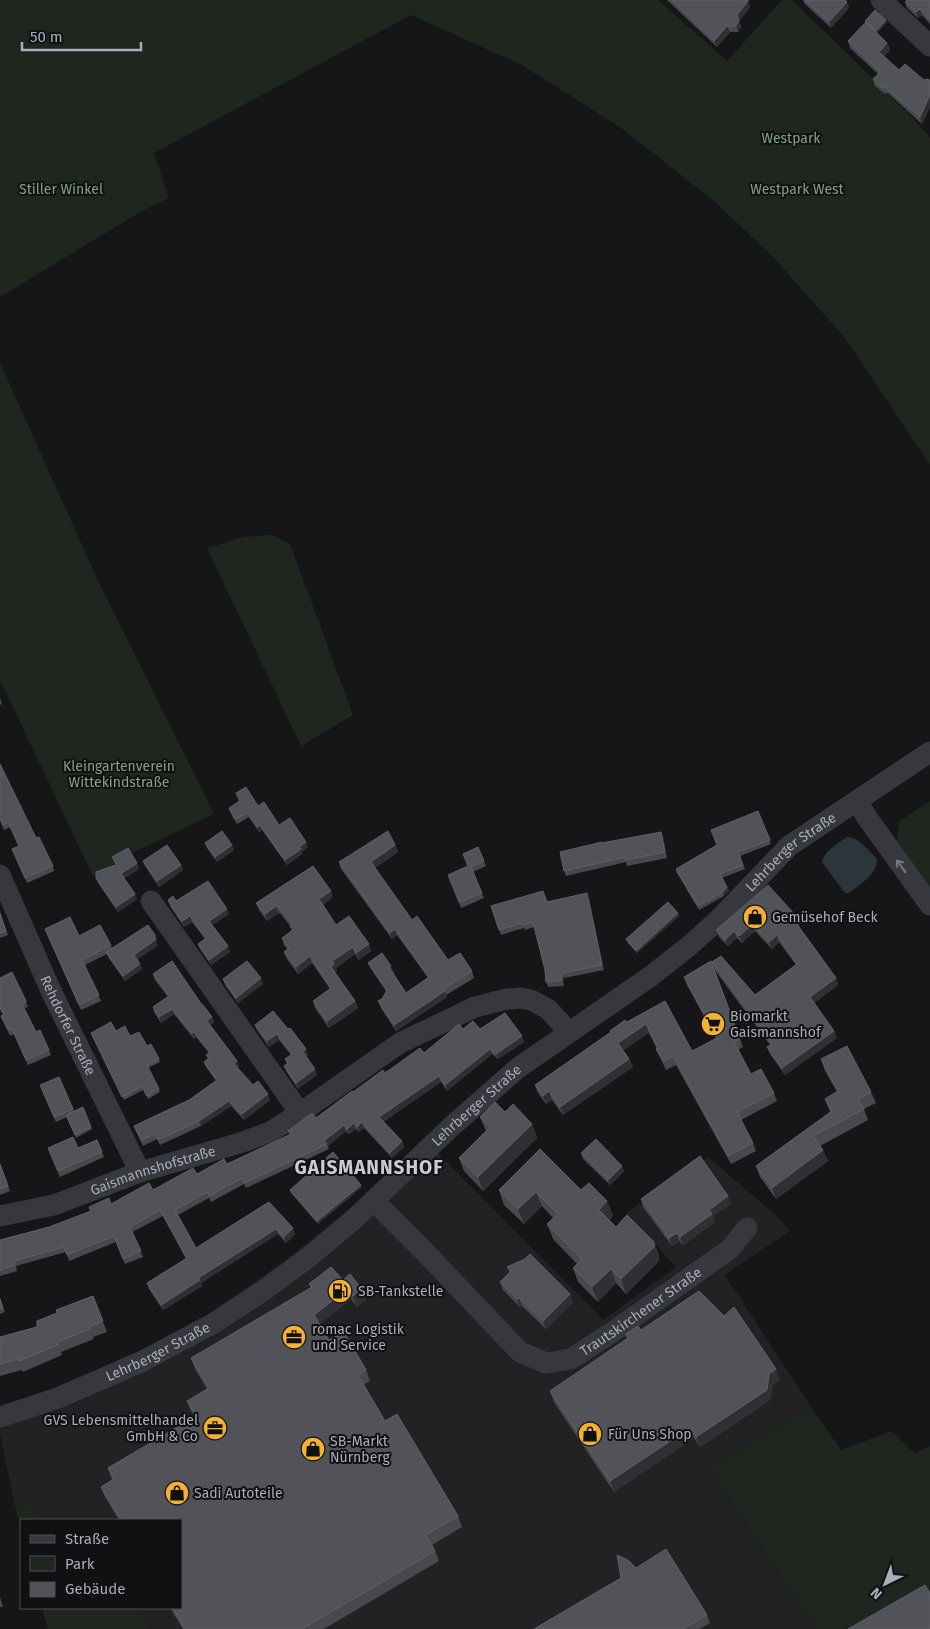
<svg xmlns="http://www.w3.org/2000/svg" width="930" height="1629" font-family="'Fira Sans',sans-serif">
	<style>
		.built { fill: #222225 }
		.green { fill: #1e261f }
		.water { fill: #2c353c }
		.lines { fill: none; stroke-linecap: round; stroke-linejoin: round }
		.minor { stroke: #37383d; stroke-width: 21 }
		.wall { fill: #47494d }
		.shaded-wall { fill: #2f3033 }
		.building { fill: #525359; stroke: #5f6168 }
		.oneway { stroke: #757881 }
		.labels { text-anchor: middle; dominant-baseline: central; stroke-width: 4; stroke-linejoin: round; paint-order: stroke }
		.park-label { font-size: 14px; fill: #7fa381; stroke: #111113 }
		.street-label { font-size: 14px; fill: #a8adb8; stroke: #111113 }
		.poi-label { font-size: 14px; fill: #a8adb8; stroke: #111113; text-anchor: start }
		.district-label { font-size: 19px; font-weight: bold; letter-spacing: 1px; fill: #c9ccd4; stroke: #111113 }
	</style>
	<rect width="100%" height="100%" fill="#161618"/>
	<!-- built -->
	<path class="built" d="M435,1150l168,170 73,-53 -50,-54 82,-56 70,60 12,14 -65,44 86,132 -102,61 106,161h-664l-13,-21h43v-88h-146l-5,-17 -15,3 -15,-72v-28l89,-30 90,-42 106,-73 80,-65z"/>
	<!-- green -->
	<path class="green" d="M0,0h658l69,61 55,-61h10l118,115 20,23v327l-85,-127 -71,-80 -60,-57 -94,-74 -100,-63 -109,-49 -257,138 15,45 -27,13 -142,86z
		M0,363l101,224 113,227 -84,40 -37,22 -93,-196z
		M272,535l18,9 63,171 -52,31 -94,-198 36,-11z
		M930,801v89l-34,-44 3,-25z
		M811,1407l30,43 51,-19 23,23 15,-8v144l-84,39h-31l-106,-161z
		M30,1502l5,18h-14v8l-6,-22z
		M42,1608h96l13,21h-103z"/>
	<!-- water -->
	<path class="water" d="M847,837c13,1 21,13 30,22 0,16 -17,25 -28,34h-4l-23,-31c3,-12 15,-18 25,-25z"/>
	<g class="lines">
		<!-- minor -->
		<g class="minor">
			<path d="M881,0l49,46"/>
			<path d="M857,801l11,18 62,86"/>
			<path id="s1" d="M0,875l52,118 88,179"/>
			<path d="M151,901l149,212"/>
			<path id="s2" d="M374,1201l48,48 98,103 26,11 25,-4 43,-28 116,-82 17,-21"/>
			<path id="s3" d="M0,1216l54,-11 86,-33 100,-29 30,-11 30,-19 100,-70 75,-36 32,-8 13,-1 11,2 17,9 20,22"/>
			<path id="s4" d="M0,1417l58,-19 85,-37 71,-38 49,-32 46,-34 43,-36 100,-95 66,-58 133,-92 38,-30 29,-26 71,-74 141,-94"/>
		</g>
	</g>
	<!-- wall -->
	<path class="wall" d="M667,0h83l-2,2 2,5 -11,14 2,5 -3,6h-8l-13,15z
		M803,0h42l4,8 -18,20 -26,-24z
		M930,0v24l-8,-9 -4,3 -11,-10 -2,-6z
		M865,21l22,1 -10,11 10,10 3,7 -6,6 15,14 25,10 6,1v26l-8,17 -34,-31 -3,1 -10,-8 -2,-7 5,-5 -28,-26 -2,-7 18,-19z
		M0,698l2,6 -2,1z
		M0,764l36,74 17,28 1,5 -27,12 -15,-34 7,-3 -9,-19 -6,3 -4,-10z
		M236,793l22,13 21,19 29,22 -6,5v2l-15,11 -25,-35 -3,2 -10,-15 -12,7 -7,-12 -1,-4 10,-7z
		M758,811l13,33 -31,12 5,13 -23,9 7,13 -5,5 -25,14 -22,-37 -1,-4 41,-24z
		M663,837l4,21 -40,8 -1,-4 -60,14 -2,-5 38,-28z
		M205,843l29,7 -17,12 -10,-14z
		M395,845l3,7 -23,16 37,52 36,40 24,11 2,7 -28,17 1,2 -51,34 -15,-23 -3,-7 4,-2 4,-8 -15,-22 -3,-6 26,9 -1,1 13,20 22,-15 -31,-43 -5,4 -51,-70 -2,-7z
		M478,847l8,19 -13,6 11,26 -23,10 -13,-33 20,-9z
		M112,857l25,6 2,6 -15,9 11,16 2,5 -19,13 -20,-29 -2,-5 24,-5 -6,-11z
		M143,861l38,4 2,5 -24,17 -14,-21z
		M333,897l-10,8 13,20 33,19 2,7 -12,9 -4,-6 -19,14 1,3 -2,1 20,29 3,7 -29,20 -14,-20 -2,-7 17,-12 -18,-26 -14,11 -11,-15 -3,-7 4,-2 -4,-5 -2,-7 10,-8 -2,-4 -9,-12 -2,-1 -12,8 -8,-11 -3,-7z
		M589,899l15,71 -40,8v8l-16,1 -2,-5 -1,-12 -11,-43 -9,3 -1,-2 -23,7 -10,-29z
		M168,900l8,1 53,13 -17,11 18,27 -19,13 -11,-16 -2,-5 7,-5 -13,-17 -8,5 -14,-21z
		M0,913l8,22 -8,3z
		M678,913l1,3 -42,37 -10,-11 -1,-3z
		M797,917l3,7 -2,2 38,52 2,7 -24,18 20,28 3,7 -52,37 -15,-21 -3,-7 3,-2 -56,-76 -2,-7 43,33 41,-30 -17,-23 -7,7 -17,-18 -13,12 -5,-5 -9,8 -9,-9 -3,-7z
		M45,929l34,7 32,9 1,3 43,-13 2,6v5l-20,13 3,5 2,5 -17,12 -17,-24 -1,-3 -22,11 16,36 -20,9z
		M711,961l32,86 -5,3 13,24 23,19 3,8 -36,19 12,23 3,8 -25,13 -55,-99 -10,5 -6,-13 -4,-8h1l-8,-16 -26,17 6,9 4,8 -70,48 -11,-15 -6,4 -8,-11 -3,-8 92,-63 38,-21 27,50 24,-13 -29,-53 -3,-8z
		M153,974l49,31 10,12 2,5 -4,3 27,36 2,6 -1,1 15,17 17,15 -26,20 -13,-14 -30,20 -41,19 -3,-6 -14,7 -9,-20 55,-26 27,-19 -10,-14 -2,-5 4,-3 -2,-4 3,-2 -13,-16 -2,2 -20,-25 -13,9 -7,-11 -1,-5 15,-10 -13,-17z
		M0,978l26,23 2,6 -4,1 12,24 13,18 2,5 -23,10 -14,-31 -4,2 -9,-20 2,-1 -3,-6z
		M223,979l40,5 -25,19 -13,-18z
		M255,1025l33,4 18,20 2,6 -2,1 11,19 -19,14 -12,-18 -2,-5 3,-2 -2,-5 6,-4 -12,-15 -10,7 -12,-17z
		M463,1029h17l44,13 -26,17 -6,-5 -45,37 -6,-9 -58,40 19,19 2,6 -12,11 -28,-30 -5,4 -3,-3 -7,5 -3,-3 -18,15 1,3 -83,39 -2,-4 -33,18 -2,-4 -31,17 18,33 73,-46 26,32 -9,9 -8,-9 -77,49 1,3 -39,24 -14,-21 -2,-6 39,-24 -23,-43 -31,16 11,25 -18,7 -9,-22 -47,19 -3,-9 -50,14 1,5 -17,5v-36l49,-13 62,-23 42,-14 44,-16 30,-10 63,-29 -2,-4 28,-13 37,-26 32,-19 39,-20z
		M116,1031l14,5 17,10 12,13 1,3 -12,6 12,24 -12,7 -5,-9 -19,10 -33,-67z
		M821,1059l50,33 5,11 -12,6 4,11 -48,26 8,15 -52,38 -16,-22 -4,-11 74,-54 -5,-13 12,-7 -12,-21z
		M59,1077l15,34 9,-4 9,22 -16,9 -9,-21 -11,5 -14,-32z
		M505,1112l27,12 5,14 -54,53 -19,-20 -5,-13 27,-27 -6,-14z
		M97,1140l7,17 -44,20 -10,-23 28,-6z
		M581,1153l43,18 -14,14 -27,-26z
		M0,1163l10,28 -10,4z
		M362,1187l-44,37 -27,-31 -1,-3z
		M499,1190h82l26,11 6,15 -4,4 7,7 38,15 5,14v5l-33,33 -10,-11 -18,19 -20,-20 -5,-14 4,-4 -24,-25 -6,-15 6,-6 -11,-12 -18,18 -20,-19z
		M641,1199l90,5 -18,12 2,6 -32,23 -4,-4 -7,5 -29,-39z
		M507,1267l66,35 -27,27 -24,-23 -2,1 -17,-17 -3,-8 10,-9z
		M343,1280l23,19 -9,8 -6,-8 -31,25 9,16 37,30 4,11 -7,4 22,36 73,95 4,11 -30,18 3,6 4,10 -115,68h-141l-13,-21h11v-88h-62l-14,-23 -4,-10 11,-7 -4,-12 87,-51 -4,-6 -4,-10 20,-12 -12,-20 -4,-11 120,-70 -2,-4z
		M93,1296l14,36 -14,5 1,2 -33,13 1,3 -39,17 -1,-2 -22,6v-39l37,-10 20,-14z
		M0,1299l5,13 -5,2z
		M641,1330l139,50 -7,4 -3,16 -70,47 -6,-9 -80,54 -60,-90 -4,-11 77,-52 -1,-5z
		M636,1568l71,47 3,8 -10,6h-166l87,-51z
		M0,1597l3,10h-3z"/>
	<!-- shaded-wall -->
	<path class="shaded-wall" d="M745,0h5l-2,2 2,5 -11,14 2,5 -3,6 -2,-6 1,-11z
		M847,2l2,6 -18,20 -2,-6z
		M920,9l2,6 -4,3 -2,-6z
		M886,20l1,2 -10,11 -1,-2z
		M727,26l3,6 -13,15 -3,-6z
		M887,43l3,7 -9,9 -2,-7z
		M930,95v12l-8,17 -2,-7z
		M260,825l2,5 -3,2 -2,-5z
		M661,832l2,5 4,21 -2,-6z
		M306,842l2,5 -6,5v2l-15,11 -2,-5z
		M232,845l2,5 -17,12 -2,-5z
		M395,845l3,7 -25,17 -2,-7z
		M137,863l2,6 -15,10 -2,-6z
		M181,865l2,5 -24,17 -2,-6z
		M727,887l2,4 -5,5 -1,-4z
		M331,891l2,6 -12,9 -2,-7z
		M587,893l2,6 15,71 -2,-5z
		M135,894l2,5 -19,13 -2,-5z
		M276,906l3,7 -12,8 -2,-7z
		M227,909l2,5 -18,12 -2,-5z
		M678,913l1,3 -42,37 -1,-2z
		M190,916l2,6 -8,5 -2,-6z
		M797,917l3,7 -4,3 -2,-7z
		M753,924l2,7 -13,12 -3,-7z
		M395,929l2,6 -5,4 -2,-6z
		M734,931l3,7 -9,8 -3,-6z
		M155,935l2,6v5l-21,14 -2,-5z
		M777,935l2,7 -7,7 -3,-7z
		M369,944l2,7 -12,9 -3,-7z
		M228,946l2,6 -19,13 -2,-5z
		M353,947l2,7 -19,14 1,3 -4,2 -2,-6 1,-6z
		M310,956l2,7 -14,11 -2,-7z
		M140,964l2,5 -17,12 -2,-5z
		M391,966l3,6 -2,2 -3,-7z
		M562,973l2,5v8l-2,-6z
		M261,978l2,6 -25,19 -2,-5z
		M836,978l2,7 -26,19 -2,-7z
		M445,991l2,6 -51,34 -2,-6z
		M355,1001l3,7 -29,20 -2,-7z
		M172,1009l2,5 -13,9 -2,-6z
		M212,1017l2,5 -5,4 -2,-5z
		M646,1024l3,9 -28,19 -3,-9z
		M834,1031l3,7 -52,37 -3,-7z
		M194,1032l2,5 -2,2 -2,-6z
		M277,1034l2,6 -10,7 -2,-6z
		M522,1036l2,6 -26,17 -2,-5z
		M306,1049l2,6 -3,2 -2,-5z
		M490,1049l2,5 -45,37 -2,-6z
		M629,1059l4,8 -70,48 -3,-8z
		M237,1061l2,6 -3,2 -2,-5z
		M315,1069l2,6 -19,14 -2,-6z
		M439,1076l2,6 -60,41 -2,-6z
		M549,1091l3,9 -6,4 -3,-8z
		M268,1094l2,6 -26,20 -2,-6z
		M229,1101l2,5 -30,20 -2,-5z
		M362,1122l2,6 -5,4 -2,-5z
		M354,1123l2,6 -7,5 -2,-5z
		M532,1124l5,14 -54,53 -5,-14z
		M344,1125l2,6 -18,15 -4,-5z
		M402,1141l2,6 -12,11 -2,-5z
		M823,1150l5,11 -52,38 -4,-11z
		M622,1166l2,5 -14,14 -2,-5z
		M361,1185l1,2 -44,37 -1,-3z
		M536,1192l6,14 -18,18 -6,-15z
		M728,1196l3,8 -18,12 2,6 -32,23 -3,-8 29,-27z
		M607,1201l6,15 -9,9 -5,-15z
		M293,1228l2,6 -9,9 -2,-6z
		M276,1229l2,5 -77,49 1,3 -39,24 -2,-5 37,-27z
		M677,1233l2,8 -7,5 -3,-8z
		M654,1242l5,14v5l-33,33 -5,-15z
		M611,1269l5,14 -18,19 -6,-15z
		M347,1289l4,10 -33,27 -4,-11z
		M362,1289l4,10 -9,8 -4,-11z
		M570,1294l3,8 -27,27 -3,-8z
		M519,1298l3,8 -2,1 -3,-8z
		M776,1369l4,11 -7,4 -3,16 -70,47 -4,-10 73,-63z
		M690,1428l4,10 -80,54 -4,-11z"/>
	<!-- building -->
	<path class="building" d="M672,0h75l1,1 -11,14 2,5 -3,6h-9l-13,15z
		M805,0h40l2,2 -18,20z
		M907,0h23v20l-10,-11 -4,3 -11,-10z
		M875,10l11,10 -10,11 -11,-10z
		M866,22l21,21 -8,9 20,18 6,-6 19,16 4,-1 2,2v14l-10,22 -35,-30 -3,1 -9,-9 7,-7 -32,-31z
		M0,764l36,74 3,-1 14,29 -28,12 -13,-29 7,-3 -11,-24 -5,3 -3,-6z
		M246,787l12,19 6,-4 15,23 11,-7 16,24 -7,5 2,2 -16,11 -25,-35 -3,2 -10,-14 -12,6 -6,-11 11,-7 -4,-8z
		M758,811l12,29 -32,12 5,13 -23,9 7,13 -4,5 -25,14 -22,-37 41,-24 -6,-15z
		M222,831l10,14 -17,12 -10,-14z
		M388,831l7,14 -24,17 41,58 5,-4 31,44 12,-7 12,18 -28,17 1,3 -51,34 -16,-24 4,-2 5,-9 -19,-27 14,-10 9,13 -2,1 17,26 23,-16 -34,-48 -5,4 -51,-71z
		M661,832l4,20 -40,8v-3l-61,14 -4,-19 42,-10v1z
		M167,845l14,20 -24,16 -14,-20z
		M478,847l6,14 -13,6 11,26 -23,9 -11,-27 20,-9 -5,-12z
		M128,848l9,15 -15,10 -10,-16z
		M115,865l20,29 -19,13 -20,-29v-6z
		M313,866l18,25 -12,8 17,26 13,-9 20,28 -13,9 -3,-6 -21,14 2,3 -3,3 24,34 -28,20 -14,-20 18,-13 -21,-32 -14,11 -12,-15 5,-4 -7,-10 11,-8 -3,-4 2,-2 -13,-17 -3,-1 -11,8 -9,-11z
		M208,881l19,28 -18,12 19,25 -19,14 -11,-16 8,-6 -16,-22 -8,5 -14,-21 5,-4 3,5z
		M768,885l29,32 -3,3 42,58 -26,19 24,34 -52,37 -15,-21 5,-3 -60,-82 9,-6 34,39 42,-31 -20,-29 -8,7 -16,-18 -14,12 -5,-5 -9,9 -9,-10z
		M543,891l4,11 40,-9 15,72 -40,8v7l-16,2 -1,-12 -12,-48 -10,3 -1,-2 -23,7 -8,-24z
		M668,902l10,11 -42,38 -10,-12z
		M0,913l6,18 -6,2z
		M70,917l9,19 21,-11 11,20 -29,15 17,35 -20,10 -34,-76z
		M148,925l7,10v5l-21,15 6,9 -17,12 -17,-24z
		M172,961l30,44h1l9,12 -5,4 30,40 -3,3 19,21 5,-4 10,13 -26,20 -13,-13 -30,20 -41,19 -3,-6 -14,6 -7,-14 55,-26 28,-20 -13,-18 5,-4 -3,-3 4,-3 -16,-20 -2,1 -20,-24 -13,8 -6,-10 16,-11 -16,-22z
		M247,961l14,17 -25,20 -13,-19z
		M711,961l29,78 -6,3 17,32 10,-5 13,24 -37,19 16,31 -25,13 -55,-100 -10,5 -7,-12 2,-1 -12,-24 -28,19 11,16 -69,48 -11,-16 -6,5 -8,-11 76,-53 -1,-1 15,-11 2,2 38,-21 27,50 25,-13 -33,-61z
		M12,972l14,29 -4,3 14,28 4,-2 9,20 -23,10 -14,-31 -4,1 -7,-14 3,-1 -4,-7v-30z
		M273,1011l15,18 2,-1 16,21 -3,3 12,17 -19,14 -12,-17 4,-3 -3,-4 7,-5 -15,-20 -10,7 -12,-16z
		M505,1013l17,23 -26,18 -6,-5 -45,36 -6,-9 -60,41 23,24 -12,12 -28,-31 -5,5 -3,-4 -7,6 -3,-4 -20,16 3,3 -83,39 -2,-5 -33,18 -2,-4 -32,18 21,38 73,-46 24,26 -9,9 -8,-8 -78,49 2,2 -39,25 -14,-22 40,-25 -27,-48 -30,17 11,24 -18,8 -9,-23 -47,19 -3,-8 -50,14 1,4 -15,5v-30l49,-13 42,-16 -2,-4 20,-9 2,6 38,-21 4,7 40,-22 4,6 27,-15 3,5 64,-30 -3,-3 24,-18 4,5 36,-27 1,1 30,-22 2,3 35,-25 4,5 35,-29 4,5 10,-8 7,8z
		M111,1022l5,9 9,-5 5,10 9,-4 8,14 4,-2 8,15 -12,6 12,24 -12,7 -5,-10 -20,11 -31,-64z
		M847,1046l24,46 -13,7 6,10 -51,27 10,14 -51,38 -16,-22 76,-55 -7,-12 13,-8 -17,-32z
		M59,1077l14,32 -19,8 -14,-32z
		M495,1102l10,10 8,-8 19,20 -54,53 -19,-19 31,-31 -10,-10z
		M83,1107l8,20 -16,8 -9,-20z
		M73,1137l5,11 19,-8 5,12 -44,19 -10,-23z
		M596,1139l26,27 -14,14 -27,-27z
		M540,1149l41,41 8,-7 18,18 -8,9 17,17 11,-12 27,27v5l-33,32 -10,-10 -19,18 -19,-19 9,-9 -35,-35 11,-10 -22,-22 -18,17 -19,-19z
		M333,1152l28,33 -44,36 -27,-31z
		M700,1156l28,40 -19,14 3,4 -32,23 -3,-4 -8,5 -28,-39z
		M0,1164l8,22 -8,3z
		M530,1254l40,40 -27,27 -24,-23 -2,1 -17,-17 11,-11 -4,-4 18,-8z
		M331,1267l12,13 7,-6 12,15 -9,7 -6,-7 -33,26 15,25 15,-8 22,38 -8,5 27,46 12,-7 61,102 -32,19 9,16 -133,78h-117l-12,-21h8v-88h-60l-20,-33 13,-8 -6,-11 88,-52 -9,-15 22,-13 -18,-30 121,-71 -3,-3z
		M699,1291l25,25 10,-9 42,62 -7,5 -2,16 -71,47 -6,-9 -80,53 -60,-90 78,-53 -2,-4 12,-8 3,4z
		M93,1296l10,25 -14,6 1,2 -33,13 1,3 -39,16 -1,-2 -18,5v-27l37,-10v-6l20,-8 -1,-3z
		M0,1299l3,9 -3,1z
		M666,1549l41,66 -24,14h-149l87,-51 -4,-23 11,5 8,8z
		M925,1585l5,8v36h-82z"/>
	<!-- one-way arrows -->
	<defs><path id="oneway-shaft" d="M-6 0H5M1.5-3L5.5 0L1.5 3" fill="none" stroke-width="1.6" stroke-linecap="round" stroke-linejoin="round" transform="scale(1.25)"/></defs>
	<use class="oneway" href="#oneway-shaft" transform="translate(901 866) rotate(-126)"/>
	<!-- icons -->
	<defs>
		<g id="shop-disc" transform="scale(1.25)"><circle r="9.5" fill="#f2b134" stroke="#111113"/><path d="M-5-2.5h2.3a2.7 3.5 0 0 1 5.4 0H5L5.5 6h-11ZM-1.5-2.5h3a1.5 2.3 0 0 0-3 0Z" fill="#111"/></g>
		<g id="supermarket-disc" transform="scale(1.25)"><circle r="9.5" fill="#f2b134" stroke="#111113"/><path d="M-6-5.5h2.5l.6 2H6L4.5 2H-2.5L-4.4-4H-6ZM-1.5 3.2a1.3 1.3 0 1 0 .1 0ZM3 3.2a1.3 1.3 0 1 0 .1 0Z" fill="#111"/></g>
		<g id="fuel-disc" transform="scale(1.25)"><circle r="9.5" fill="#f2b134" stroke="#111113"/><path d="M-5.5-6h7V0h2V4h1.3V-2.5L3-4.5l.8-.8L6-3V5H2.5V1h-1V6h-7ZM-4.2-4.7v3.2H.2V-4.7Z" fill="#111"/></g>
		<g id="office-disc" transform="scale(1.25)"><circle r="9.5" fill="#f2b134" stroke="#111113"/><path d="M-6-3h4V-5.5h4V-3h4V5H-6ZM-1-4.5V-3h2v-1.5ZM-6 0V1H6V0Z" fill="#111"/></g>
	</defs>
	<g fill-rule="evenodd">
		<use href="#shop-disc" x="755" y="917"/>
		<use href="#supermarket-disc" x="713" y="1024"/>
		<use href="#fuel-disc" x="340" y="1291"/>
		<use href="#office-disc" x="294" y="1337"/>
		<use href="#office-disc" x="215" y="1428"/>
		<use href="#shop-disc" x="590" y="1434"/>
		<use href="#shop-disc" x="313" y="1449"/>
		<use href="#shop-disc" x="177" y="1493"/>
	</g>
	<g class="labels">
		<!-- park labels -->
		<g class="park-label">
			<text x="791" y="138">Westpark</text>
			<text x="61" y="189">Stiller Winkel</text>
			<text x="797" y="189">Westpark West</text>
			<text x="119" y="766">Kleingartenverein<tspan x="119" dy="16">Wittekindstraße</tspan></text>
		</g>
		<!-- street labels -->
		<g class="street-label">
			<text stroke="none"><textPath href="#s4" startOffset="981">Lehrberger Straße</textPath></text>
			<text stroke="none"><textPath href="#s1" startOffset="165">Rehdorfer Straße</textPath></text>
			<text stroke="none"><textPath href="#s4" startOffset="576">Lehrberger Straße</textPath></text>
			<text stroke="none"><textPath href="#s3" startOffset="160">Gaismannshofstraße</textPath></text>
			<text stroke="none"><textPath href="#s2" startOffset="348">Trautskirchener Straße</textPath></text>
			<text stroke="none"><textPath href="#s4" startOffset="171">Lehrberger Straße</textPath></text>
		</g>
		<!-- poi labels -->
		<g class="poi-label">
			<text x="772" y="917">Gemüsehof Beck</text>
			<text x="730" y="1016">Biomarkt<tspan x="730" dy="16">Gaismannshof</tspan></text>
			<text x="358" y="1291">SB-Tankstelle</text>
			<text x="312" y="1329">romac Logistik<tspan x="312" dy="16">und Service</tspan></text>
			<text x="198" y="1420" text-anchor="end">GVS Lebensmittelhandel<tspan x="198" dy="16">GmbH &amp; Co</tspan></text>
			<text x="608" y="1434">Für Uns Shop</text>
			<text x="330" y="1441">SB-Markt<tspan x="330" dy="16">Nürnberg</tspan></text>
			<text x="194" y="1493">Sadi Autoteile</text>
		</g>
		<!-- district labels -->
		<g class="district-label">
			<text x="369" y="1167">GAISMANNSHOF</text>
		</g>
	</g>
	<!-- legend -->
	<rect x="20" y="1519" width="162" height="90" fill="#111113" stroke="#4d4f55"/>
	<rect x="30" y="1535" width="25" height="8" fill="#37383d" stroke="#4d4f55"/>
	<text x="65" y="1544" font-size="15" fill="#a8adb8">Straße</text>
	<rect x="30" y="1556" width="25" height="15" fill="#1e261f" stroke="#4d4f55"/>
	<text x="65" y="1569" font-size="15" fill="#a8adb8">Park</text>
	<rect x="30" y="1582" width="25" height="15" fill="#525359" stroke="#4d4f55"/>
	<text x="65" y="1594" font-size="15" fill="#a8adb8">Gebäude</text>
	<!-- north arrow -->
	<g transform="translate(885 1584) rotate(222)" stroke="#111113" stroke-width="4" paint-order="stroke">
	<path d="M0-4L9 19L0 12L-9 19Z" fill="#a8adb8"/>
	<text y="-8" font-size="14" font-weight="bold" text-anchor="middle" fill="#a8adb8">N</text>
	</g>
	<!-- scale -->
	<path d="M22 42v8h119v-8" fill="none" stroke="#a8adb8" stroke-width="2.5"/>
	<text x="30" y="42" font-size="15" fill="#a8adb8" stroke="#111113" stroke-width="4" paint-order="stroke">50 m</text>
</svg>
